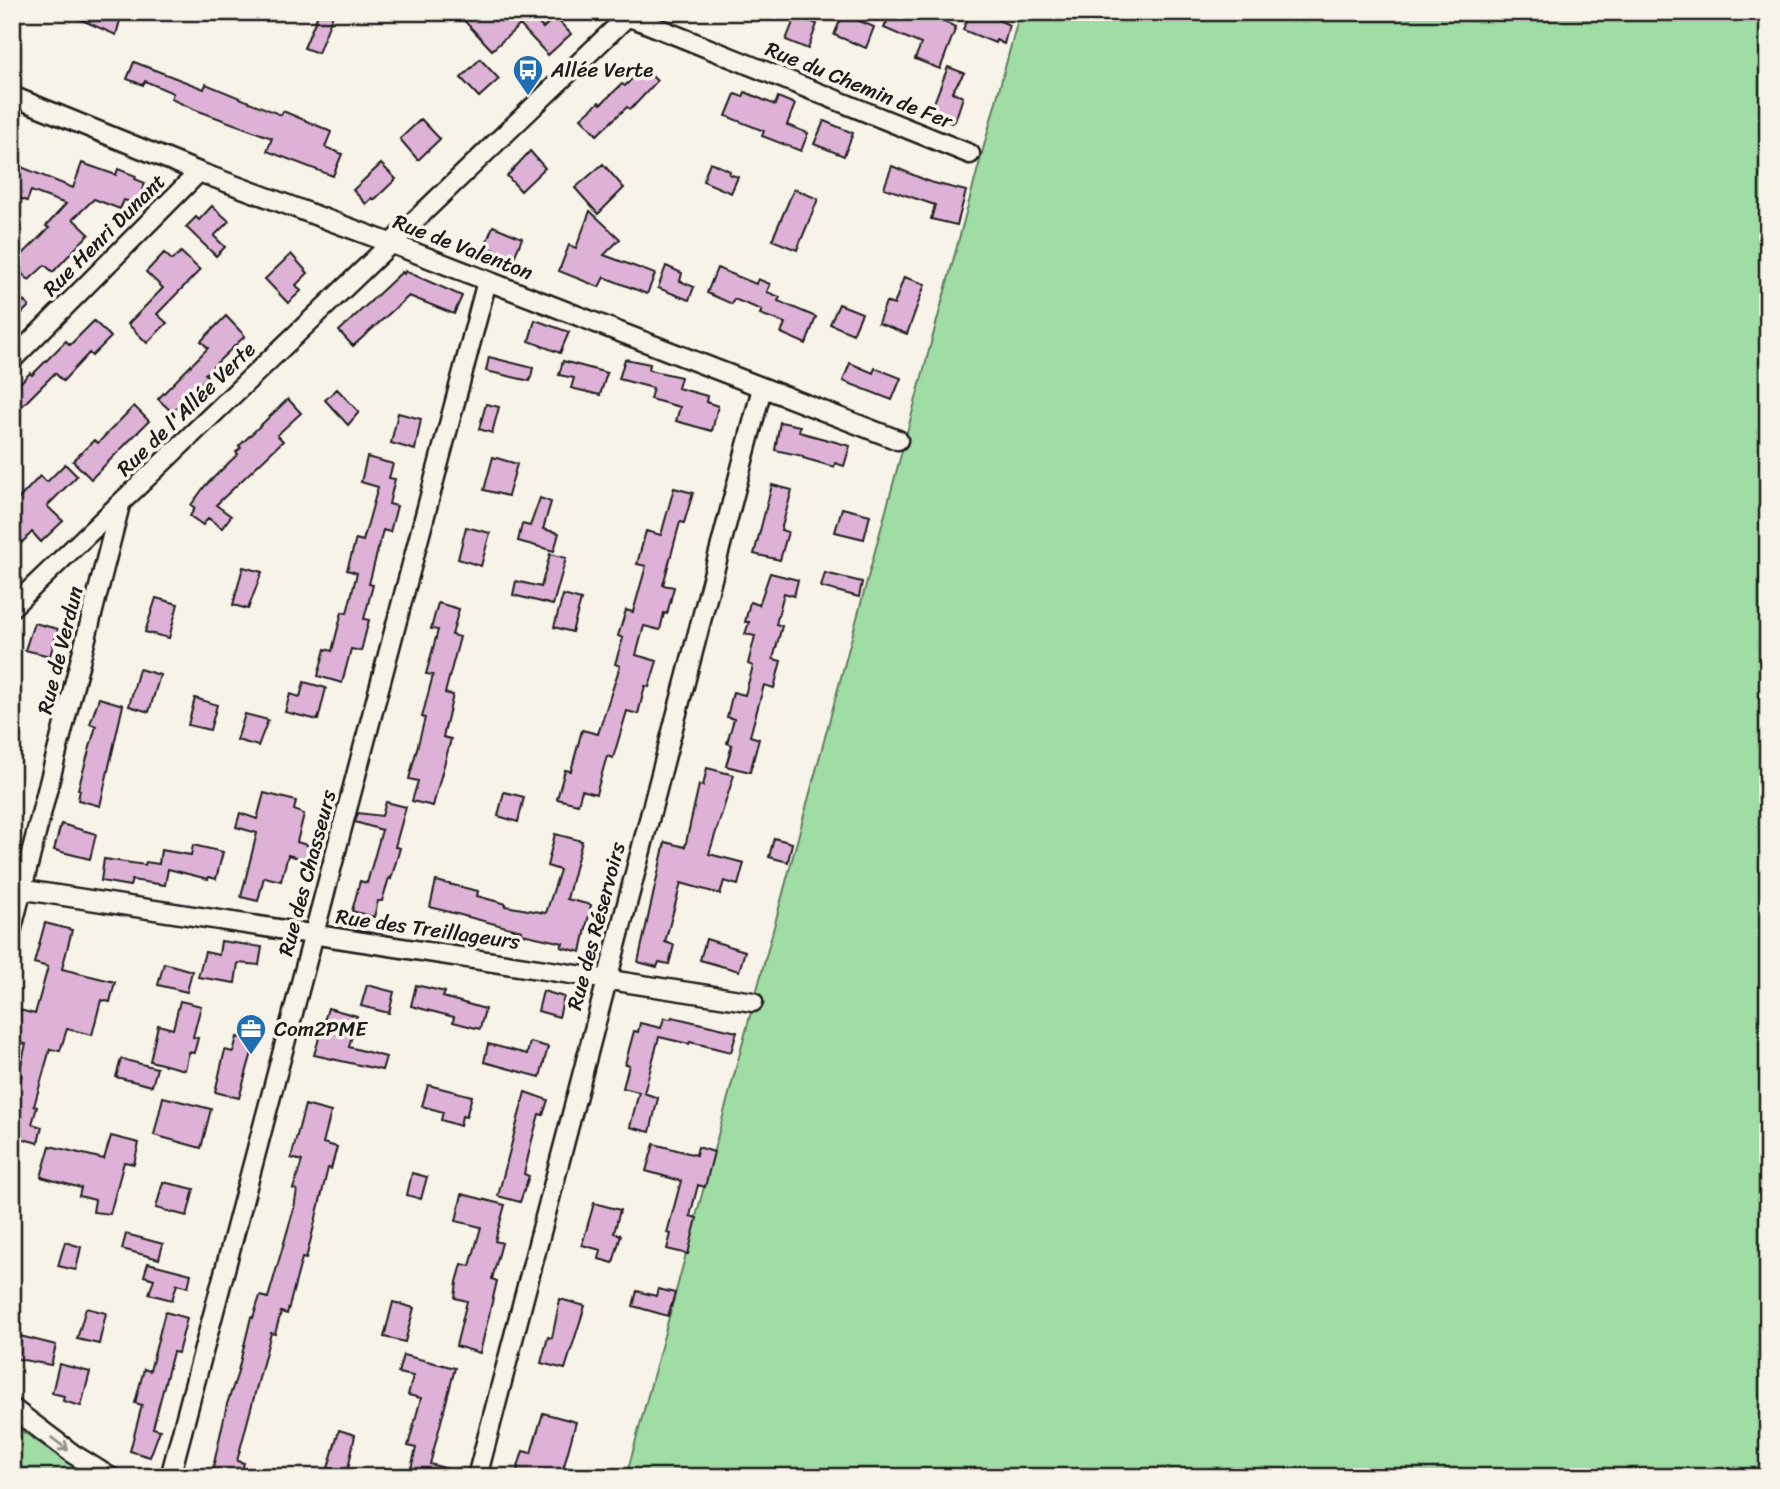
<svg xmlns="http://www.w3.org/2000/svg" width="1780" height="1489" font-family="Sriracha,sans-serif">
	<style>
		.green { fill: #a0dda4; stroke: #5e7c60; stroke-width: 2 }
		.building { fill: #deb2d7; stroke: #1c1c1c; stroke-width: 2 }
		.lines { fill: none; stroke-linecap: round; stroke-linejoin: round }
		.street-casing { stroke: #1c1c1c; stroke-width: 23 }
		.street { stroke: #f7f3e8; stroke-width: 18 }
		.oneway { stroke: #94928c }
		.labels { text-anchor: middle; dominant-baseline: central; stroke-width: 7; stroke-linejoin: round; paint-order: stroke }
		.poi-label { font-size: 21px; fill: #1c1c1c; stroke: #f7f3e8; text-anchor: start }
		.street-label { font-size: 21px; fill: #1c1c1c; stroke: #f7f3e8 }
	</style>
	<rect width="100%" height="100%" fill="#f7f3e8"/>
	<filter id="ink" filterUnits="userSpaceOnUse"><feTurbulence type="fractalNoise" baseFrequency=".0143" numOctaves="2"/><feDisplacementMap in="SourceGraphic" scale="14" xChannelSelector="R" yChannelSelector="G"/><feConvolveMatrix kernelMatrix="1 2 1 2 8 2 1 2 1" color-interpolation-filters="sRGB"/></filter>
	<g filter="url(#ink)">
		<!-- green -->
		<path class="green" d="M1020,12h748v1465h-1142z
			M12,1425l70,45 10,7h-80z"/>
		<!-- building -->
		<path class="building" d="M63,12h46l12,5 -5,18z
			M319,12h15l-16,41 -14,-5z
			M456,12h77l-3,3 13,13 12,-11 16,17 -23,21 -28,-30 -28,25z
			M891,12h30l35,15 -16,42 -25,-10 6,-15 -37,-16z
			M970,12h12l27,13 -5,19 -8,-4 -1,3 -32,-13z
			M843,14l31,13 -8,21 -32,-13z
			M796,15l21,9 -9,25 -22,-9z
			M480,59l19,20 -20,18 -18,-19z
			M134,62l70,27 2,-5 75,31 2,-4 40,17 8,4 -6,15 17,7 -9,22 -66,-25 5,-13 -76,-28 -25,-11 2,-6 -28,-12 -2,4 -16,-6z
			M643,67l14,14 -24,26 -3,2 -3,-2 -30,28 -16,-17 18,-16 2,2 21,-20 3,2z
			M948,67l16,6 -12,19 11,5 -8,24 -4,2 -21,-10z
			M745,92l30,13 3,-8 17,7 -8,21 21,8 -7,18 -39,-15 2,-5 -38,-15 9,-22 8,3z
			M421,119l19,20 -22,21 -18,-21z
			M824,121l29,12 -9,23 -30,-12z
			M530,151l15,17 -24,23 -14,-15z
			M710,162l20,9 -1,3 9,3 -7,16 -28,-12z
			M82,163l34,12 2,-6 18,7 -1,3 10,4 -8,21 -13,-4 -4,9 -26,-10 -21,20 16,15 -36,38 -8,-7 -16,15 -17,-15 37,-37 -3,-2 20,-22 -35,-13 -4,10 -15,-6v-12l7,-17 54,22z
			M381,164l15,15 -22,21 -2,-2 -6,6 -13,-14z
			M603,164l21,24 -26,26 -23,-26z
			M892,166l38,16 36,9 -9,34 -26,-6 4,-14 -51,-17z
			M794,189l24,10 -21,51 -25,-10z
			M212,206l17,15 -15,15 11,11 -9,9 -30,-29 10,-10 3,3z
			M590,211l30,28 -16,16 51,19 -8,20 -43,-17 -5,10 -40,-16 10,-26 7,3z
			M493,226l29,12 -8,20 -29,-12z
			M181,252l19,18 -43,44 10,9 -20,20 -19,-19 35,-36 -17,-16 18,-19 8,7z
			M291,254l17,19 -12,12 5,6 -13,12 -23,-24z
			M666,266l16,7 -2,8 14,6 -5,13 -31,-12z
			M717,268l39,16 2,-5 12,5 -3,8 13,5 -2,4 38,16 -10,27 -25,-11 4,-10 -25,-9 2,-4 -28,-11 -2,5 -25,-11z
			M405,271l57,25 -8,18 -45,-18 -56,50 -14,-15 63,-59 2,2z
			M904,277l21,7 -18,50 -29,-11 8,-21 8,3z
			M12,290l17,16 -17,17z
			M839,304l23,9 -9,21 -23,-10z
			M226,316l19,20 -40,38 2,2 -6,7 2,2 -17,18 -2,-3 -12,12 -14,-13 50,-51 -7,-7z
			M535,320l34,12 -9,21 -31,-12z
			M94,321l17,16 -19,19 -3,-3 -26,28 -8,-8 -43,43v-25l18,-18 2,2 34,-34 4,4z
			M489,357l44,11 -3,13 -44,-10z
			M625,359l25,5 -1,6 32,7 -3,11 29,8 -1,6 12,4 -6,25 -36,-10 4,-14 -30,-8 3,-11 -34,-9z
			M563,361l44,12 -7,22 -29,-7 3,-10 -15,-3z
			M850,363l23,10 2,-5 26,10 -9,22 -49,-19z
			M337,389l22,23 -11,13 -23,-25z
			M288,399l13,14 -24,22 6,6 -67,64 15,11 -9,12 -14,-10 -5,7 -13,-9 5,-8 -4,-3 14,-19 33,-32 -2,-2 5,-4 -2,-2z
			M486,404l13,3 -7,26 -13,-4z
			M134,406l15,15 -58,58 -18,-18 21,-21 4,3z
			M398,413l23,6 -6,31 -24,-7z
			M780,422l20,4 -1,6 51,14 -6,20 -9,-3 -1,4 -31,-9v-2l-28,-6z
			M367,457l26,7 -4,14 6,1 -6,25 8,2 -7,26 -7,-2 -14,54 4,1 -9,34 5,1 -8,31 -10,-2 -9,34 -24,-7 7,-27 7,2 10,-39 5,1 10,-40 -10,-3 9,-31 7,2 15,-54 -17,-5z
			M493,457l24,7 -9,32 -24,-6z
			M65,464l12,12 -30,30 16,15 -22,21 -9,-10 -20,21v-47l28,-30 7,6z
			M772,485l20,5 -11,40 7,2 -8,28 -26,-6z
			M674,488l19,5 -9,30 -4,-1 -17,63 11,2 -7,27 -3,-1 -4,17 -16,-4 -8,29 21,6 -8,26 -4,-1 -7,28 -11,-3 -14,47 -6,-2 -11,38 -14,-4 -4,14 -21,-5 8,-29 6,1 11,-41 16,4 22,-68 -5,-2 8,-26 -5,-2 8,-26 7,2 13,-46 -9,-2 9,-33 15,4z
			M540,498l11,4 -8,27 16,4 -5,18 -36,-10 4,-17 8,2z
			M842,508l28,7 -6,24 -29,-7z
			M466,527l24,6 -9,33 -23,-7z
			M550,554l16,4 -13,47 -40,-10 3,-14 25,6z
			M243,567l19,5 -14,37 -15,-4z
			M770,573l28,7 -4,16 -10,-3 -8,31 6,2 -9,33 8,2 -7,27 -10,-3 -14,51 9,3 -9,33 -24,-6 6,-21 -5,-2 7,-24 -7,-2 6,-25 12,3 8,-29 -5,-2 7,-28 -10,-2 4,-12h-4l5,-20 9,3z
			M825,573l37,9 -3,15 -38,-10z
			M563,595l18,5 -9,32 -18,-5z
			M156,598l22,6 -9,34 -24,-6z
			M438,603l21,6 -7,26 8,2 -15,56 8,2 -10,42 8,2 -18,67 -21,-5 6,-20 -9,-2 16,-61 -3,-1 11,-42 -7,-1 12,-44 -7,-1z
			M34,623l24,6 -8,27 -25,-6z
			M139,669l21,6 -11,37 -20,-6z
			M304,682l22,6 -8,32 -33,-8 5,-18 10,3z
			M99,698l24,7 -23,101 -22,-6 2,-10 -2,-1 18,-63 -6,-2z
			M195,698l22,7 -7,25 -22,-5z
			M245,714l23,6 -10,26 -21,-6z
			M707,768l27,7 -25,79 35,9 -6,22 -14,-4 -4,13 -39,-11 -16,59 9,3 -5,19 -10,-2 -2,5 -19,-5 27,-120 20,5 14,-62 4,1z
			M504,792l20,5 -6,25 -20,-6z
			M264,793l32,8 -2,9 10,4 -7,28 16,5 -3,14 -22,-6 -7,26 -17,-4 -6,24 -17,-4 16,-64 -21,-6 4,-14 17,6z
			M386,802l20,5 -11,40 5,1 -9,31 -2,-1 -7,23h-4l-4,16 -22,-6 8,-30 7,2 15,-53 -27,-8 3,-9 24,3z
			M61,824l35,10 -6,25 -36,-9z
			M555,834l27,7 -15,58 24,6 -10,47 -20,-5 2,-4 -41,-9v-3l-92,-24 6,-26 42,10 -1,5 29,8 -1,2 41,7 14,-43 -13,-4z
			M774,838l18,5 -4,19 -19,-5z
			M193,845l30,7 -7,27 -7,-2 -1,2 -40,-10 -3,16 -33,-5 -2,6 -29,-5 3,-22 41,6 1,-3 13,2 2,-14 30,5z
			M45,923l27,7 -10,39 53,13 -5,20 -9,-2 -9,35 -25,-6 -7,22 -10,-2 -16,57 3,1 -5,17 10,3 -4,16 -26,-7v-35h3l7,-27 -3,-1 7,-29 -14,-2v-34l23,6 13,-47 -14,-4z
			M706,939l39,12 -6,20 -39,-11z
			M221,941l41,6 -3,18 -21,-2 -3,20 -37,-6 7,-25 14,3z
			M164,963l28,8 -5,21 -29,-7z
			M367,985l27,7 -5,21 -28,-7z
			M416,985l29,7 -2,5 42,12 -5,20 -27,-7 1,-5 -43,-11z
			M543,991l21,6 -5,20 -21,-6z
			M180,1001l21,5 -8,31 5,1 -4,15 -5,-1 -4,18 -35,-9 8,-36 15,4z
			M328,1008l29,8 -8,31 37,10 -4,13 -68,-15z
			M672,1017l65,15 -6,20 -41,-10 -1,2 -30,-7 -15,56 14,5 -8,34 -20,-5 9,-35 -16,-4 6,-23 -4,-1 9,-33 4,1 2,-9 21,5 3,-10 7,1z
			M237,1037l18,5 -16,56 -24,-6 10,-42 8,2z
			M530,1042l18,5 -8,30 -56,-15 4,-18 39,10z
			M121,1059l36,9 -5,18 -36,-9z
			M428,1085l44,11 -6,21 -4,-1 -2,10 -19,-6 2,-8 -21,-6z
			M525,1092l23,8 -5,15 -4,-1 -7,26 -8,34 5,2 -9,26 -22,-6z
			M163,1097l48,12 -10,39 -47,-13z
			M305,1105l26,7 -8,31 14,4 -6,22 -3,-1 -22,91 -4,-1 -15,56 -6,-2 -6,22 -4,-1 -34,128 7,2 -4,14h-29l16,-73 10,-29 14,-58 2,1 7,-22 8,2 26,-90 3,-18 -4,-1 9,-28 -11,-3z
			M111,1136l28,7 -5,21 -10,-2 -14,52 -17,-2 2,-12 -16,-4 2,-8 -40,-11 9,-31 54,13z
			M654,1144l42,11 2,-8 16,5 -9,35 -7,-2 -8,31 7,2 -9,36 -21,-5 4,-15 -4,-1 14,-52 -35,-10z
			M412,1173l15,4 -6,22 -14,-4z
			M163,1182l31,7 -7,27 -31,-8z
			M462,1194l43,11 -10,36 7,2 -10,36 5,2 -17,72 -24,-7 11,-45 -12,-3 2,-16 5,-18 8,2 11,-39 -25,-6z
			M594,1203l26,7 -6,23 7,2 -8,28 -14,-4 2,-9 -19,-5z
			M126,1234l37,10 -4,15 -37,-10z
			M65,1242l16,5 -5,23 -18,-4z
			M148,1263l43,11 -3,13 -11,-3 -5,16 -23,-6 5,-15 -10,-3z
			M658,1289l17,4 -7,23 -35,-10 4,-15 19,5z
			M560,1299l25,7 -20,63 -24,-6 7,-26 4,1z
			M393,1302l21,6 -9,34 -21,-5z
			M86,1308l20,5 -7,31 -22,-5z
			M165,1312l22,6 -9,35 -5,-1 -20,76 7,2 -10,27 -20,-6 12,-46 -7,-2 9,-34 6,2z
			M12,1334l44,11 -5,20 -39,-7z
			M403,1355l52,13 -25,96 29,8 -1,5h-49l7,-29 -8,-2 13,-48 -13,-3 5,-19 -15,-3z
			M59,1364l31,8 -9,34 -18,-5 1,-5 -12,-3z
			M543,1413l33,9 -15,55h-46l8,-26 8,2z
			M339,1430l16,5 -8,39 -19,-6z"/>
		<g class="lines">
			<!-- street casing -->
			<g class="street-casing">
				<path id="street" d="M614,12l29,10 327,132
					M12,96l187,76 191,71 508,197
					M12,360l187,-188
					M12,607l620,-595
					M12,888l741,114
					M12,928l108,-423
					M12,1408l61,46 37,23
					M170,1477l317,-1196
					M477,1477l285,-1089"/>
			</g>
			<!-- street -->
			<use href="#street" class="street"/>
		</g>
		<!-- one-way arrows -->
		<defs><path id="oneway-shaft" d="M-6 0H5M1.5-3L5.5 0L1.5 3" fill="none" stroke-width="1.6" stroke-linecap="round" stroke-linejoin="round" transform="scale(1.75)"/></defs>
		<use class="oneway" href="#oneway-shaft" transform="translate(60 1444) rotate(37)"/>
	</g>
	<!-- icons -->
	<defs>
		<g id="bus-pin" transform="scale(1.575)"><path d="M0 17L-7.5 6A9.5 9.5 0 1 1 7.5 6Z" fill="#1f6fb2" stroke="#f7f3e8"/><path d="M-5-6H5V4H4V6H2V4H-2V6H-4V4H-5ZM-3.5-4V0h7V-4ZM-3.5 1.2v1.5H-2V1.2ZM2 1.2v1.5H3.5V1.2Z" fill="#fff"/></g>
		<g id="office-pin" transform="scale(1.575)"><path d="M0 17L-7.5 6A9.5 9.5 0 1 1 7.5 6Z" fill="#1f6fb2" stroke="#f7f3e8"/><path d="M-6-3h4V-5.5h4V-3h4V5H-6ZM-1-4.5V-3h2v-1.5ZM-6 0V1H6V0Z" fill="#fff"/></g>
	</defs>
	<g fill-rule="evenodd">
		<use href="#bus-pin" x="528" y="70"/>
		<use href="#office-pin" x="251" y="1029"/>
	</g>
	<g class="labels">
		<!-- poi labels -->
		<g class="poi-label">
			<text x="551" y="70">Allée Verte</text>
			<text x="274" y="1029">Com2PME</text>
		</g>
		<!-- street labels -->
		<g class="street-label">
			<text transform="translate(859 85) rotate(22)">Rue du Chemin de Fer</text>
			<text transform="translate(104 235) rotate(-45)">Rue Henri Dunant</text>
			<text transform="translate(463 247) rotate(21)">Rue de Valenton</text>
			<text transform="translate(186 409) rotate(-44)">Rue de l'Allée Verte</text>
			<text transform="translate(60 650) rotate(-76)">Rue de Verdun</text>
			<text transform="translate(307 873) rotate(-75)">Rue des Chasseurs</text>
			<text transform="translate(596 926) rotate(-75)">Rue des Réservoirs</text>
			<text transform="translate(428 929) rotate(8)">Rue des Treillageurs</text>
		</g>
	</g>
	<!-- margin -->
	<rect width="1780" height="1489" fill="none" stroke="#f7f3e8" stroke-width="42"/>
	<rect x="21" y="21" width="1738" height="1447" fill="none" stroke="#1c1c1c" stroke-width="2.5" filter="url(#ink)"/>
</svg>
